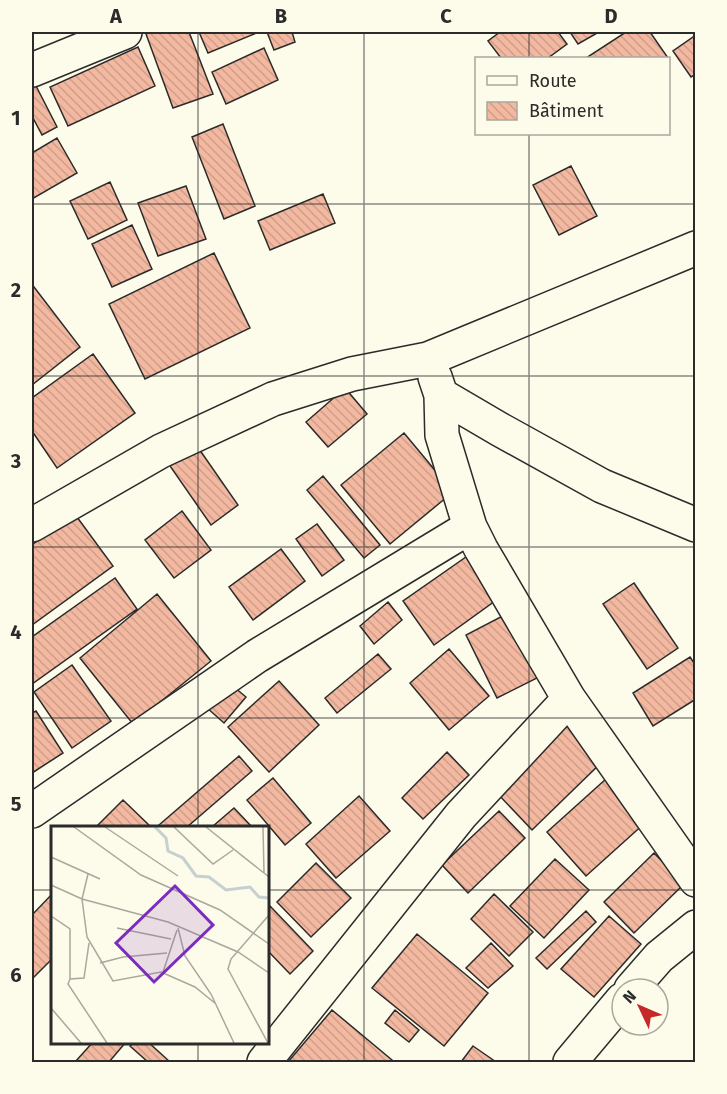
<svg xmlns="http://www.w3.org/2000/svg" width="727" height="1094" font-family="'Fira Sans',sans-serif">
	<style>
		.building { fill: url(#building-back-hatch); stroke: #2b2b2b; stroke-width: 1.5 }
		.lines { fill: none; stroke-linecap: round; stroke-linejoin: round }
		.minor-casing { stroke: #2b2b2b; stroke-width: 36 }
		.minor { stroke: #fdfbea; stroke-width: 33 }
		.grid { fill: none; stroke: #2b2b2b; stroke-width: 1.5; stroke-opacity: 0.55 }
		.inset-river { fill: none; stroke: #c7d0d0; stroke-width: 3 }
		.inset-road { fill: none; stroke: #a9a89e; stroke-width: 1.5 }
		.view { fill: #7b2cbf; fill-opacity: 0.15; stroke: #7b2cbf; stroke-width: 3 }
		.inset-edge { fill: none; stroke: #2b2b2b; stroke-width: 3 }
		.neatline { fill: none; stroke: #2b2b2b; stroke-width: 2 }
		.grid-label { font-size: 20px; text-anchor: middle; font-weight: bold; fill: #2b2b2b }
	</style>
	<defs>
		<pattern id="building-back-hatch" width="6" height="6" patternUnits="userSpaceOnUse" patternTransform="scale(1.5)"><rect width="6" height="6" fill="#f2b8a0"/><path d="M-1 5l2 2M0 0l6 6M5-1l2 2" fill="none" stroke="#d09e8a"/></pattern>
	</defs>
	<rect width="100%" height="100%" fill="#fdfbea"/>
	<!-- building -->
	<path class="building" d="M151,32h38l24,62 -40,14 -27,-74z
		M199,32h60l-51,21z
		M267,32h25l3,10 -21,8z
		M500,32h58l9,12 -19,14h-47l-13,-17z
		M570,32h29l-21,12z
		M626,32h24l18,26h-82z
		M696,35v39l-5,3 -18,-26z
		M138,47l17,39 -87,40 -18,-39z
		M264,48l14,32 -52,24 -14,-32z
		M34,82l23,45 -15,8 -10,-19v-33z
		M223,124l32,82 -31,13 -32,-82z
		M57,138l20,35 -45,26v-46z
		M571,166l26,50 -38,19 -26,-50z
		M110,182l17,38 -39,19 -18,-38z
		M186,186l20,53 -48,17 -20,-53z
		M323,194l12,29 -65,27 -12,-29z
		M132,225l20,44 -40,18 -20,-43z
		M214,253l36,75 -105,51 -36,-75z
		M34,287l46,60 -48,38v-96z
		M93,354l42,59 -78,55 -25,-37v-33z
		M345,388l22,26 -39,33 -22,-25z
		M404,433l49,59 -63,52 -49,-59z
		M197,446l41,59 -27,20 -41,-59z
		M323,476l57,69 -16,13 -57,-68z
		M182,511l29,39 -37,28 -29,-38z
		M74,513l39,53 -81,59v-80z
		M317,524l27,36 -22,16 -26,-37z
		M281,549l24,32 -52,39 -24,-33z
		M476,550l30,43 -72,52 -31,-44z
		M115,578l22,31 -105,75v-47z
		M634,583l44,65 -31,21 -44,-65z
		M157,594l54,67 -78,63 -53,-66z
		M388,602l14,18 -28,24 -14,-18z
		M516,609l31,64 -50,25 -31,-63z
		M449,649l40,47 -40,34 -39,-47z
		M378,654l13,15 -54,44 -12,-15z
		M690,657l6,9v33l-43,27 -20,-33z
		M72,665l39,56 -39,27 -38,-56z
		M279,681l40,44 -50,47 -41,-45z
		M228,682l18,15 -22,26 -18,-16z
		M36,711l27,42 -31,20v-60z
		M569,722l36,37 -73,71 -36,-38z
		M447,752l22,23 -46,44 -21,-21z
		M239,756l13,15 -65,56h-26l-2,-2z
		M273,778l38,45 -26,22 -38,-45z
		M607,778l39,44 -60,54 -39,-44z
		M359,796l31,35 -54,47 -30,-34z
		M123,800l28,27h-55z
		M234,808l18,19h-40z
		M499,811l26,27 -57,55 -26,-28z
		M654,853l30,31 -50,49 -30,-31z
		M555,859l34,31 -45,48 -34,-32z
		M316,863l35,35 -40,39 -34,-35z
		M52,894v65l-19,19 -1,-63z
		M494,894l39,38 -24,24 -38,-37z
		M270,906l43,45 -23,23 -23,-24v-41z
		M586,911l10,11 -49,47 -11,-11z
		M609,916l32,28 -47,53 -33,-28z
		M417,934l71,59 -44,53 -72,-58z
		M491,943l22,23 -25,22 -22,-20z
		M332,1010l60,50 -2,2h-102z
		M395,1010l24,20 -10,12 -24,-19z
		M93,1042h33l-17,20h-34z
		M135,1042h13l22,20h-22l-18,-16z
		M473,1046l23,16h-35z"/>
	<g class="lines">
		<!-- minor casing -->
		<g class="minor-casing">
			<path id="minor" d="M32,70l93,-38
				M435,377l6,18 58,34 103,57 94,39
				M441,395l1,40 28,92 11,22 88,150 127,181
				M32,525l129,-74 112,-52 79,-25 76,-15 268,-111
				M32,811l225,-155 213,-129
				M631,989l28,-32 37,-30
				M264,1062l197,-247 108,-116
				M570,1062l52,-62"/>
		</g>
		<!-- minor -->
		<use href="#minor" class="minor"/>
	</g>
	<!-- grid -->
	<path class="grid" d="M198,32v795M364,32v1030M529,32v26M529,134v928M32,204h664M32,376h664M32,547h664M32,718h664M32,890h20M267,890h429M198,1042v20"/>
	<!-- overview -->
	<g transform="translate(51 826)">
		<rect width="218" height="218" fill="#fdfbea"/>
		<path class="inset-river" d="M104,1l11,11 2,13 15,7 13,18 13,1 17,13 24,-3 9,10 10,1"/>
		<path class="inset-road" d="M23,1l67,48 79,35 49,34M54,1l73,49M123,1l39,37 20,-14M155,1l63,50M212,1l1,46M0,31l49,22M37,48l-6,25 5,38 26,44 48,-9 34,15 21,17M0,59l31,14 86,23 70,30 31,21M0,90l19,13v50M66,102l54,11M127,102l7,28 26,38 23,49M38,117l-5,35 -14,1 -2,5 39,59M49,137l23,-6 44,-4M112,146l14,-42M0,182l30,35M217,217l-40,-74 3,-10 38,-44"/>
		<path class="view" d="M124,60l38,39 -59,57 -38,-39z"/>
		<rect width="218" height="218" class="inset-edge"/>
	</g>
	<!-- border -->
	<rect width="727" height="1094" fill="none" stroke="#fdfbea" stroke-width="66"/>
	<!-- legend -->
	<rect x="475" y="57" width="195" height="78" fill="#fdfbea" stroke="#a9a89e" stroke-width="1.5"/>
	<rect x="487" y="76" width="30" height="9" fill="#fdfbea" stroke="#a9a89e" stroke-width="1.5"/>
	<text x="529" y="87" font-size="18" fill="#2b2b2b">Route</text>
	<rect x="487" y="102" width="30" height="18" fill="url(#building-back-hatch)" stroke="#a9a89e" stroke-width="1.5"/>
	<text x="529" y="117" font-size="18" fill="#2b2b2b">Bâtiment</text>
	<!-- north arrow -->
	<g transform="translate(640 1007) rotate(314)"><circle r="28" fill="#fdfbea" stroke="#a9a89e" stroke-width="1.5"/>
	<path d="M0-4.5L10 22L0 15L-10 22Z" fill="#c62828"/>
	<text y="-9" font-size="16" font-weight="bold" text-anchor="middle" fill="#2b2b2b">N</text>
	</g>
	<rect x="33" y="33" width="661" height="1028" class="neatline"/>
	<g class="grid-label">
		<text x="116" y="23">A</text>
		<text x="281" y="23">B</text>
		<text x="446" y="23">C</text>
		<text x="611" y="23">D</text>
		<text x="16" y="125">1</text>
		<text x="16" y="297">2</text>
		<text x="16" y="468">3</text>
		<text x="16" y="639">4</text>
		<text x="16" y="811">5</text>
		<text x="16" y="982">6</text>
	</g>
</svg>
